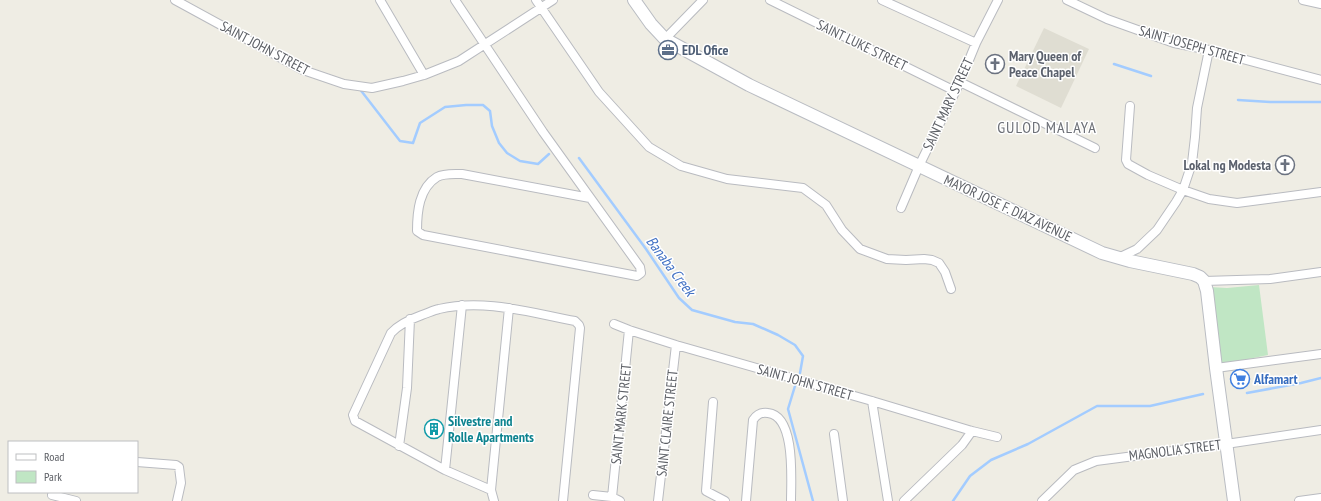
<svg xmlns="http://www.w3.org/2000/svg" width="1321" height="501" font-family="'PT Sans Narrow',sans-serif">
	<style>
		.education { fill: #dfddd2 }
		.green { fill: #c0e6c4 }
		.lines { fill: none; stroke-linecap: round; stroke-linejoin: round }
		.stream { stroke: #a3ccff; stroke-width: 2.5 }
		.minor-casing { stroke: #b9bbc0; stroke-width: 10 }
		.secondary-casing { stroke: #b9bcc2; stroke-width: 14 }
		.minor { stroke: #fff; stroke-width: 8 }
		.secondary { stroke: #fff; stroke-width: 12 }
		.labels { text-anchor: middle; dominant-baseline: central; stroke-width: 3; stroke-linejoin: round; paint-order: stroke }
		.street-label { font-size: 14px; fill: #5c5f65; stroke: #fff }
		.service-label { font-size: 14px; font-weight: bold; fill: #4e5e75; stroke: #fff; text-anchor: start }
		.worship-label { font-size: 14px; font-weight: bold; fill: #5b616d; stroke: #fff; text-anchor: start }
		.shop-label { font-size: 14px; font-weight: bold; fill: #366cbe; stroke: #fff; text-anchor: start }
		.culture-label { font-size: 14px; font-weight: bold; fill: #0d838f; stroke: #fff; text-anchor: start }
		.water-label { font-size: 15px; font-style: italic; fill: #4473c5; stroke: #fff }
		.quarter-label { font-size: 16px; letter-spacing: 1px; fill: #6d7077; stroke: #fff }
	</style>
	<rect width="100%" height="100%" fill="#efede4"/>
	<!-- education -->
	<path class="education" d="M1044,28l45,21 -28,59 -45,-22z"/>
	<!-- green -->
	<path class="green" d="M1259,285l9,70 -44,9 -6,-4 -9,-73 18,1z"/>
	<g class="lines">
		<!-- stream -->
		<path class="stream" d="M1114,64l37,12
			M359,88l41,53 13,2 7,-20 25,-16 21,-2h17l7,6 2,15 7,17 8,10 13,8 18,3 11,-10
			M1238,100l32,2h51
			M579,158l67,91 33,49 13,12 43,12 18,2 25,11 17,10 8,11 -3,17
			M795,386l-7,23 25,92
			M1247,393l54,-10 20,-5
			M953,501l17,-25 21,-16 37,-16 69,-38h53l53,-12"/>
		<!-- minor casing -->
		<g class="minor-casing">
			<path id="minor" d="M175,0l128,70 41,14 28,4 31,-7 21,-6 35,-14 94,-61
				M380,0l44,75
				M455,0l88,132 97,135 1,6 -4,3 -214,-41 -6,-4c0,-19 2,-43 20,-54 7,-4 17,-3 25,-3l128,24
				M536,0l63,92 50,55 32,19 46,13 76,9 23,17 16,25 18,19 27,10 19,1 18,-1 8,1 7,3 6,9 6,17
				M770,0l185,91
				M882,0l94,43
				M1067,0l40,19 67,24 35,7 112,30
				M1303,0l18,4
				M665,39l38,-39
				M960,82l135,66
				M1130,106l-4,54 2,4 20,11 35,15 26,9 28,4 84,-11
				M901,208l18,-42 41,-84 16,-39 22,-43
				M1118,258l19,-9 20,-19 19,-28 7,-12 9,-27 3,-26 2,-29 12,-58
				M1204,281l66,-2 51,-7
				M614,324l15,6 47,15 196,56 100,30 25,6
				M1216,368l105,-14
				M872,401l16,100
				M713,402l-7,89 19,10
				M834,434l9,67
				M399,446l8,-58 3,-69
				M137,462l39,3 3,2 2,16 -4,18
				M445,470l17,-165
				M491,490l-46,-20 -90,-49 -2,-6 38,-82c8,-9 20,-14 31,-18 6,-2 12,-5 17,-6 45,-11 92,4 136,12l4,4 1,3 -17,173
				M52,495l24,6
				M593,495l19,2 8,4
				M612,497l17,-167
				M494,501l-3,-11 18,-182
				M658,501l18,-156
				M746,501l7,-81c4,-6 8,-8 15,-7 28,3 23,68 23,88
				M904,501l58,-56 10,-14
				M1042,501l32,-31 22,-9 130,-17 95,-14
				M1299,501l22,-3"/>
		</g>
		<!-- secondary casing -->
		<g class="secondary-casing">
			<path id="secondary" d="M634,0l17,24 14,15 84,46 353,168 28,8 63,13 7,3 4,4 3,10 9,77 18,133"/>
		</g>
		<!-- minor -->
		<use href="#minor" class="minor"/>
		<!-- secondary -->
		<use href="#secondary" class="secondary"/>
	</g>
	<!-- icons -->
	<defs>
		<g id="office-ring" transform="scale(1)"><circle r="9.5" fill="#fff" stroke="#5c6f8a" stroke-width="1.5"/><path d="M-6-3h4V-5.5h4V-3h4V5H-6ZM-1-4.5V-3h2v-1.5ZM-6 0V1H6V0Z" fill="#5c6f8a"/></g>
		<g id="church-ring" transform="scale(1)"><circle r="9.5" fill="#fff" stroke="#6b7280" stroke-width="1.5"/><path d="M-1.2-6h2.4v3.5h3.3v2.4h-3.3V6h-2.4V-.1h-3.3v-2.4h3.3Z" fill="#6b7280"/></g>
		<g id="supermarket-ring" transform="scale(1)"><circle r="9.5" fill="#fff" stroke="#3f7fe0" stroke-width="1.5"/><path d="M-6-5.5h2.5l.6 2H6L4.5 2H-2.5L-4.4-4H-6ZM-1.5 3.2a1.3 1.3 0 1 0 .1 0ZM3 3.2a1.3 1.3 0 1 0 .1 0Z" fill="#3f7fe0"/></g>
		<g id="building-ring" transform="scale(1)"><circle r="9.5" fill="#fff" stroke="#0f9aa8" stroke-width="1.5"/><path d="M-4-6H4V6H1V3H-1V6H-4ZM-2.5-4.3h1.7v1.8h-1.7ZM.8-4.3h1.7v1.8H.8ZM-2.5-1h1.7V.8h-1.7ZM.8-1h1.7V.8H.8Z" fill="#0f9aa8"/></g>
	</defs>
	<g fill-rule="evenodd">
		<use href="#office-ring" x="668" y="50"/>
		<use href="#church-ring" x="995" y="64"/>
		<use href="#church-ring" x="1285" y="165"/>
		<use href="#supermarket-ring" x="1240" y="379"/>
		<use href="#building-ring" x="434" y="429"/>
	</g>
	<g class="labels">
		<!-- street labels -->
		<g class="street-label">
			<text transform="translate(862 45) rotate(26)">SAINT LUKE STREET</text>
			<text transform="translate(1192 45) rotate(16)">SAINT JOSEPH STREET</text>
			<text transform="translate(265 48) rotate(28)">SAINT JOHN STREET</text>
			<text transform="translate(948 104) rotate(-65)">SAINT MARY STREET</text>
			<text transform="translate(1008 208) rotate(25)">MAYOR JOSE F. DIAZ AVENUE</text>
			<text transform="translate(805 382) rotate(16)">SAINT JOHN STREET</text>
			<text transform="translate(621 414) rotate(-84)">SAINT MARK STREET</text>
			<text transform="translate(667 423) rotate(-84)">SAINT CLAIRE STREET</text>
			<text transform="translate(1175 450) rotate(-7)">MAGNOLIA STREET</text>
		</g>
		<!-- service labels -->
		<g class="service-label">
			<text x="682" y="50">EDL Ofice</text>
		</g>
		<!-- worship labels -->
		<g class="worship-label">
			<text x="1009" y="56">Mary Queen of<tspan x="1009" dy="16">Peace Chapel</tspan></text>
			<text x="1271" y="165" text-anchor="end">Lokal ng Modesta</text>
		</g>
		<!-- shop labels -->
		<g class="shop-label">
			<text x="1254" y="379">Alfamart</text>
		</g>
		<!-- culture labels -->
		<g class="culture-label">
			<text x="448" y="421">Silvestre and<tspan x="448" dy="16">Rolle Apartments</tspan></text>
		</g>
		<!-- water labels -->
		<g class="water-label">
			<text transform="translate(671 266) rotate(53)">Banaba Creek</text>
		</g>
		<!-- quarter labels -->
		<g class="quarter-label">
			<text x="1047" y="127">GULOD MALAYA</text>
		</g>
	</g>
	<!-- legend -->
	<rect x="8" y="441" width="130" height="52" fill="#ffffff" stroke="#bebfc1"/>
	<rect x="16" y="454" width="20" height="6" fill="#ffffff" stroke="#bebfc1"/>
	<text x="44" y="461" font-size="12" fill="#5c5f65">Road</text>
	<rect x="16" y="471" width="20" height="12" fill="#c0e6c4" stroke="#bebfc1"/>
	<text x="44" y="481" font-size="12" fill="#5c5f65">Park</text>
</svg>
